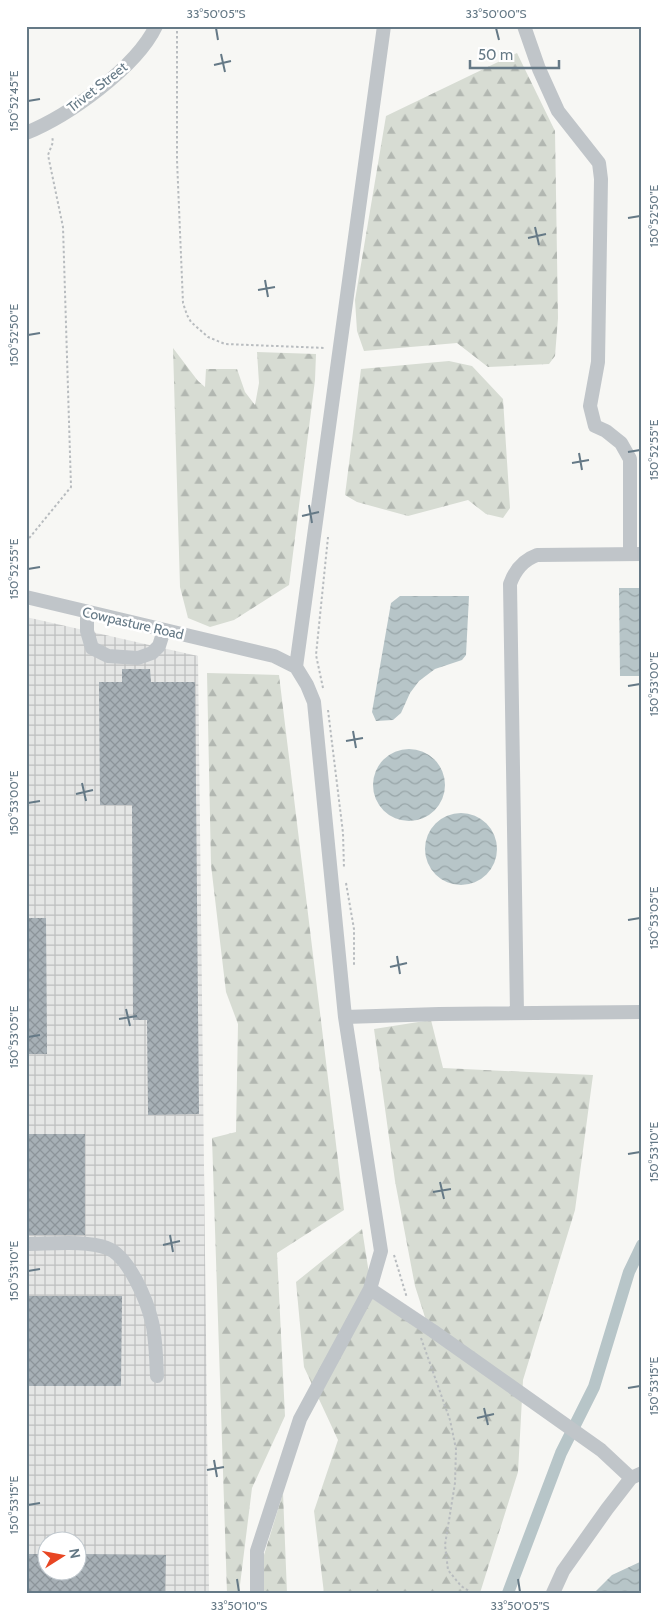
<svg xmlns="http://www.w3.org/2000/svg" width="668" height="1619" font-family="Cabin,sans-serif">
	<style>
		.industrial { fill: url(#industrial-grid); fill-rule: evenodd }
		.forest { fill: url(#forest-firs) }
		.water { fill: url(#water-waves) }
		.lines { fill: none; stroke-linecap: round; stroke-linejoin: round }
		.canal { stroke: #b7c5c8; stroke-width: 12 }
		.building { fill: url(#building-cross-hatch) }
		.path { stroke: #b8bcbf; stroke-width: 2; stroke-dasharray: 2.5 2.5; stroke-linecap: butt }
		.minor { stroke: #c0c5c9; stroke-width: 14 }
		.ticks { fill: none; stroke: #657986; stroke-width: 2 }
		.labels { text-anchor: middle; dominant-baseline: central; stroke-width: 5; stroke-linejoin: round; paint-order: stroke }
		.street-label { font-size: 14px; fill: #657986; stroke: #fff }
		.neatline { fill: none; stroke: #657986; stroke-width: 2 }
		.ticks-label { font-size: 12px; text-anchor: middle; fill: #657986 }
	</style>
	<defs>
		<pattern id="industrial-grid" width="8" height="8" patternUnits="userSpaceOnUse" patternTransform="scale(1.25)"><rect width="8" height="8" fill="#e5e6e5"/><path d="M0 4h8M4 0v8" fill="none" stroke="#bdbfbf"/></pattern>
		<pattern id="forest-firs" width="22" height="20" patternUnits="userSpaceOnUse" patternTransform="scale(1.25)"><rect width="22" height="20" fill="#d7dcd3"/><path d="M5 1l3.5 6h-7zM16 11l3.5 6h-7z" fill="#b2b7b1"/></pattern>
		<pattern id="water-waves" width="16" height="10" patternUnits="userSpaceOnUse" patternTransform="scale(1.25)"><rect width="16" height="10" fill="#b7c5c8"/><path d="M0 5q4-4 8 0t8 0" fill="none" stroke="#98a5a8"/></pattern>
		<pattern id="building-cross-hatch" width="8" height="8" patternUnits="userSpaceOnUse" patternTransform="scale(1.25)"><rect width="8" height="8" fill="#a7b0b6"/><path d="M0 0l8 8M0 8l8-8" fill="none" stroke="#8c949a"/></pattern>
	</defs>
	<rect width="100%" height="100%" fill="#f7f7f4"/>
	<!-- industrial -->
	<path class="industrial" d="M26,617l172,39 11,937h-183zM48,1542h30v30h-30z"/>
	<!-- forest -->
	<path class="forest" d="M517,53l38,78 3,187 -3,38 -6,8 -61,3 -31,-24 -93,8 -7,-20 -2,-31 31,-184z
		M173,348l25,33 7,6 1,-18h31l8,23 10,13 4,-22 -2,-31 59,2 -1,26 -26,205 -55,35 -24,7 -22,-9 -8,-31z
		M449,361l23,5 31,33 7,109 -7,10 -17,-4 -18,-14 -60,16 -51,-14 -12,-7 16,-126z
		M207,673l72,2 65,535 -67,43 8,163 -33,72 -13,105h-12l-15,-455 24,-6 2,-108 -12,-32 -15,-127z
		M431,1020l12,48 150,7 -18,135 -52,170 -5,92 -38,121h-156l-10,-82 24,-71 -34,-73 -8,-85 66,-53 11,70 58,37 -16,-50 -20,-105 -21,-152z
		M283,1493l4,100h-23v-38z"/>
	<!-- water -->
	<path class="water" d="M619,588h23v88h-22z
		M400,596h69l-3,59 -4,5 -27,9 -16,12 -9,12 -9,20 -8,7 -17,1 -4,-9 19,-109z
		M373 785a36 36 0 1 1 72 0a36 36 0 1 1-72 0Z
		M425 849a36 36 0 1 1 72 0a36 36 0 1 1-72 0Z
		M642,1561v32h-48l18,-18z"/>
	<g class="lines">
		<!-- canal -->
		<path class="canal" d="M508,1593l53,-140 33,-66 35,-115 13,-27"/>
	</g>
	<!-- building -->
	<path class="building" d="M122,669h28l1,13h44l4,432 -51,1 -1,-95h-14l-1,-215h-32l-1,-123h23z
		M26,918h20l1,136h-21z
		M26,1134h59v101h-59z
		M26,1296h96l-1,90h-95z
		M26,1554h22v18h30v-18l88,1 -1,38h-139z"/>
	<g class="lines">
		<!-- path -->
		<path class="path" d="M177,26v134l6,143 4,12 4,7 17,15 17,7 101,4
			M26,542l45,-55 -8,-260 -15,-72 5,-13 -1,-6
			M323,688l-7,-33 12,-118
			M328,710l15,123 1,36
			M346,883l8,46v37
			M394,1255l13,43
			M421,1338l29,82 6,29 -1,34 -10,62 3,25 13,16 11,7"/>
		<!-- minor -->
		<path class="minor" d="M524,26l15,43 19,42 41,52 2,16 -3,183 -8,44 5,20 11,5 15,12 9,16v95
			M26,133c42,-17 110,-65 130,-107
			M26,597l248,59 22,11 11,18 7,17 31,315 36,234 -11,38 -70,130 -43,132v42
			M87,612v19l5,17 16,8 30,2 14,-5 7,-7 5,-16
			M296,667l88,-641
			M517,1013l-7,-429c5,-14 13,-24 27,-29l105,-1
			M345,1017l94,-3 203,-2
			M26,1244c23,0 61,-4 81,4 22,8 40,53 45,74 4,17 4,37 5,54
			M370,1289l63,42 168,119 30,28
			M553,1593l10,-22 44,-62 24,-31 11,-5"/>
	</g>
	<!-- ticks -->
	<path class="ticks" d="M216,28l2,12M496,28l3,12M221,54l4,18M214,65l17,-4M28,101l12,-2M628,218l12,-2M535,227l4,18M528,238l18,-4M265,280l3,17M258,290l17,-3M28,335l12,-2M628,452l12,-2M579,453l3,17M572,463l17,-3M309,505l3,18M302,516l17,-4M28,569l12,-2M628,686l12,-2M353,731l3,17M346,741l17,-3M82,783l4,18M76,794l17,-4M28,803l12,-2M628,920l12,-2M397,956l3,18M390,967l17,-4M126,1009l4,17M119,1019l18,-3M28,1037l12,-2M628,1154l12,-2M440,1182l4,17M433,1192l18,-3M170,1235l3,17M163,1245l17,-4M28,1271l12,-2M628,1388l12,-2M484,1408l4,17M477,1418l17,-4M214,1460l3,17M207,1470l17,-3M28,1505l12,-2M237,1579l2,13M518,1579l2,13"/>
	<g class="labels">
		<!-- street labels -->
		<g class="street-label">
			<text transform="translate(97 87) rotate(-38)">Trivet Street</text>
			<text transform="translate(133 623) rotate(13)">Cowpasture Road</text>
		</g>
	</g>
	<!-- border -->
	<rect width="668" height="1619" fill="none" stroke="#ffffff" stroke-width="55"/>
	<!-- north arrow -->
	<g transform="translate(62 1556) rotate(79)"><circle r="24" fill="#ffffff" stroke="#c1c9cf"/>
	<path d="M0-4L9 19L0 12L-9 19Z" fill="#e84623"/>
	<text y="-8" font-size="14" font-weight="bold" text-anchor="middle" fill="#657986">N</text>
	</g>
	<!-- scale -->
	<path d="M470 60v8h89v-8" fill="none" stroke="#657986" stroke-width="2.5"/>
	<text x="478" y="60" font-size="15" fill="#657986" stroke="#ffffff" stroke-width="4" paint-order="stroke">50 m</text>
	<rect x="28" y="28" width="612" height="1564" class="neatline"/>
	<g class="ticks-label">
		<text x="216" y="18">33°50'05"S</text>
		<text x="496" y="18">33°50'00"S</text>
		<text transform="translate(14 101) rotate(-90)" y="4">150°52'45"E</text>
		<text transform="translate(654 216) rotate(-90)" y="4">150°52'50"E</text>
		<text transform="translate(14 335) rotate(-90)" y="4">150°52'50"E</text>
		<text transform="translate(654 450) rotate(-90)" y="4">150°52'55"E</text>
		<text transform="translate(14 569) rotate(-90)" y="4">150°52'55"E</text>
		<text transform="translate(654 684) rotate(-90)" y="4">150°53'00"E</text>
		<text transform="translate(14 803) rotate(-90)" y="4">150°53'00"E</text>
		<text transform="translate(654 918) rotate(-90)" y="4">150°53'05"E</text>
		<text transform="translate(14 1037) rotate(-90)" y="4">150°53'05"E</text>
		<text transform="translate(654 1152) rotate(-90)" y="4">150°53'10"E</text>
		<text transform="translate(14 1271) rotate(-90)" y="4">150°53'10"E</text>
		<text transform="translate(654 1386) rotate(-90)" y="4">150°53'15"E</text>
		<text transform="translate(14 1505) rotate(-90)" y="4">150°53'15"E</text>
		<text x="239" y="1610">33°50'10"S</text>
		<text x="520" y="1610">33°50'05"S</text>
	</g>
</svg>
